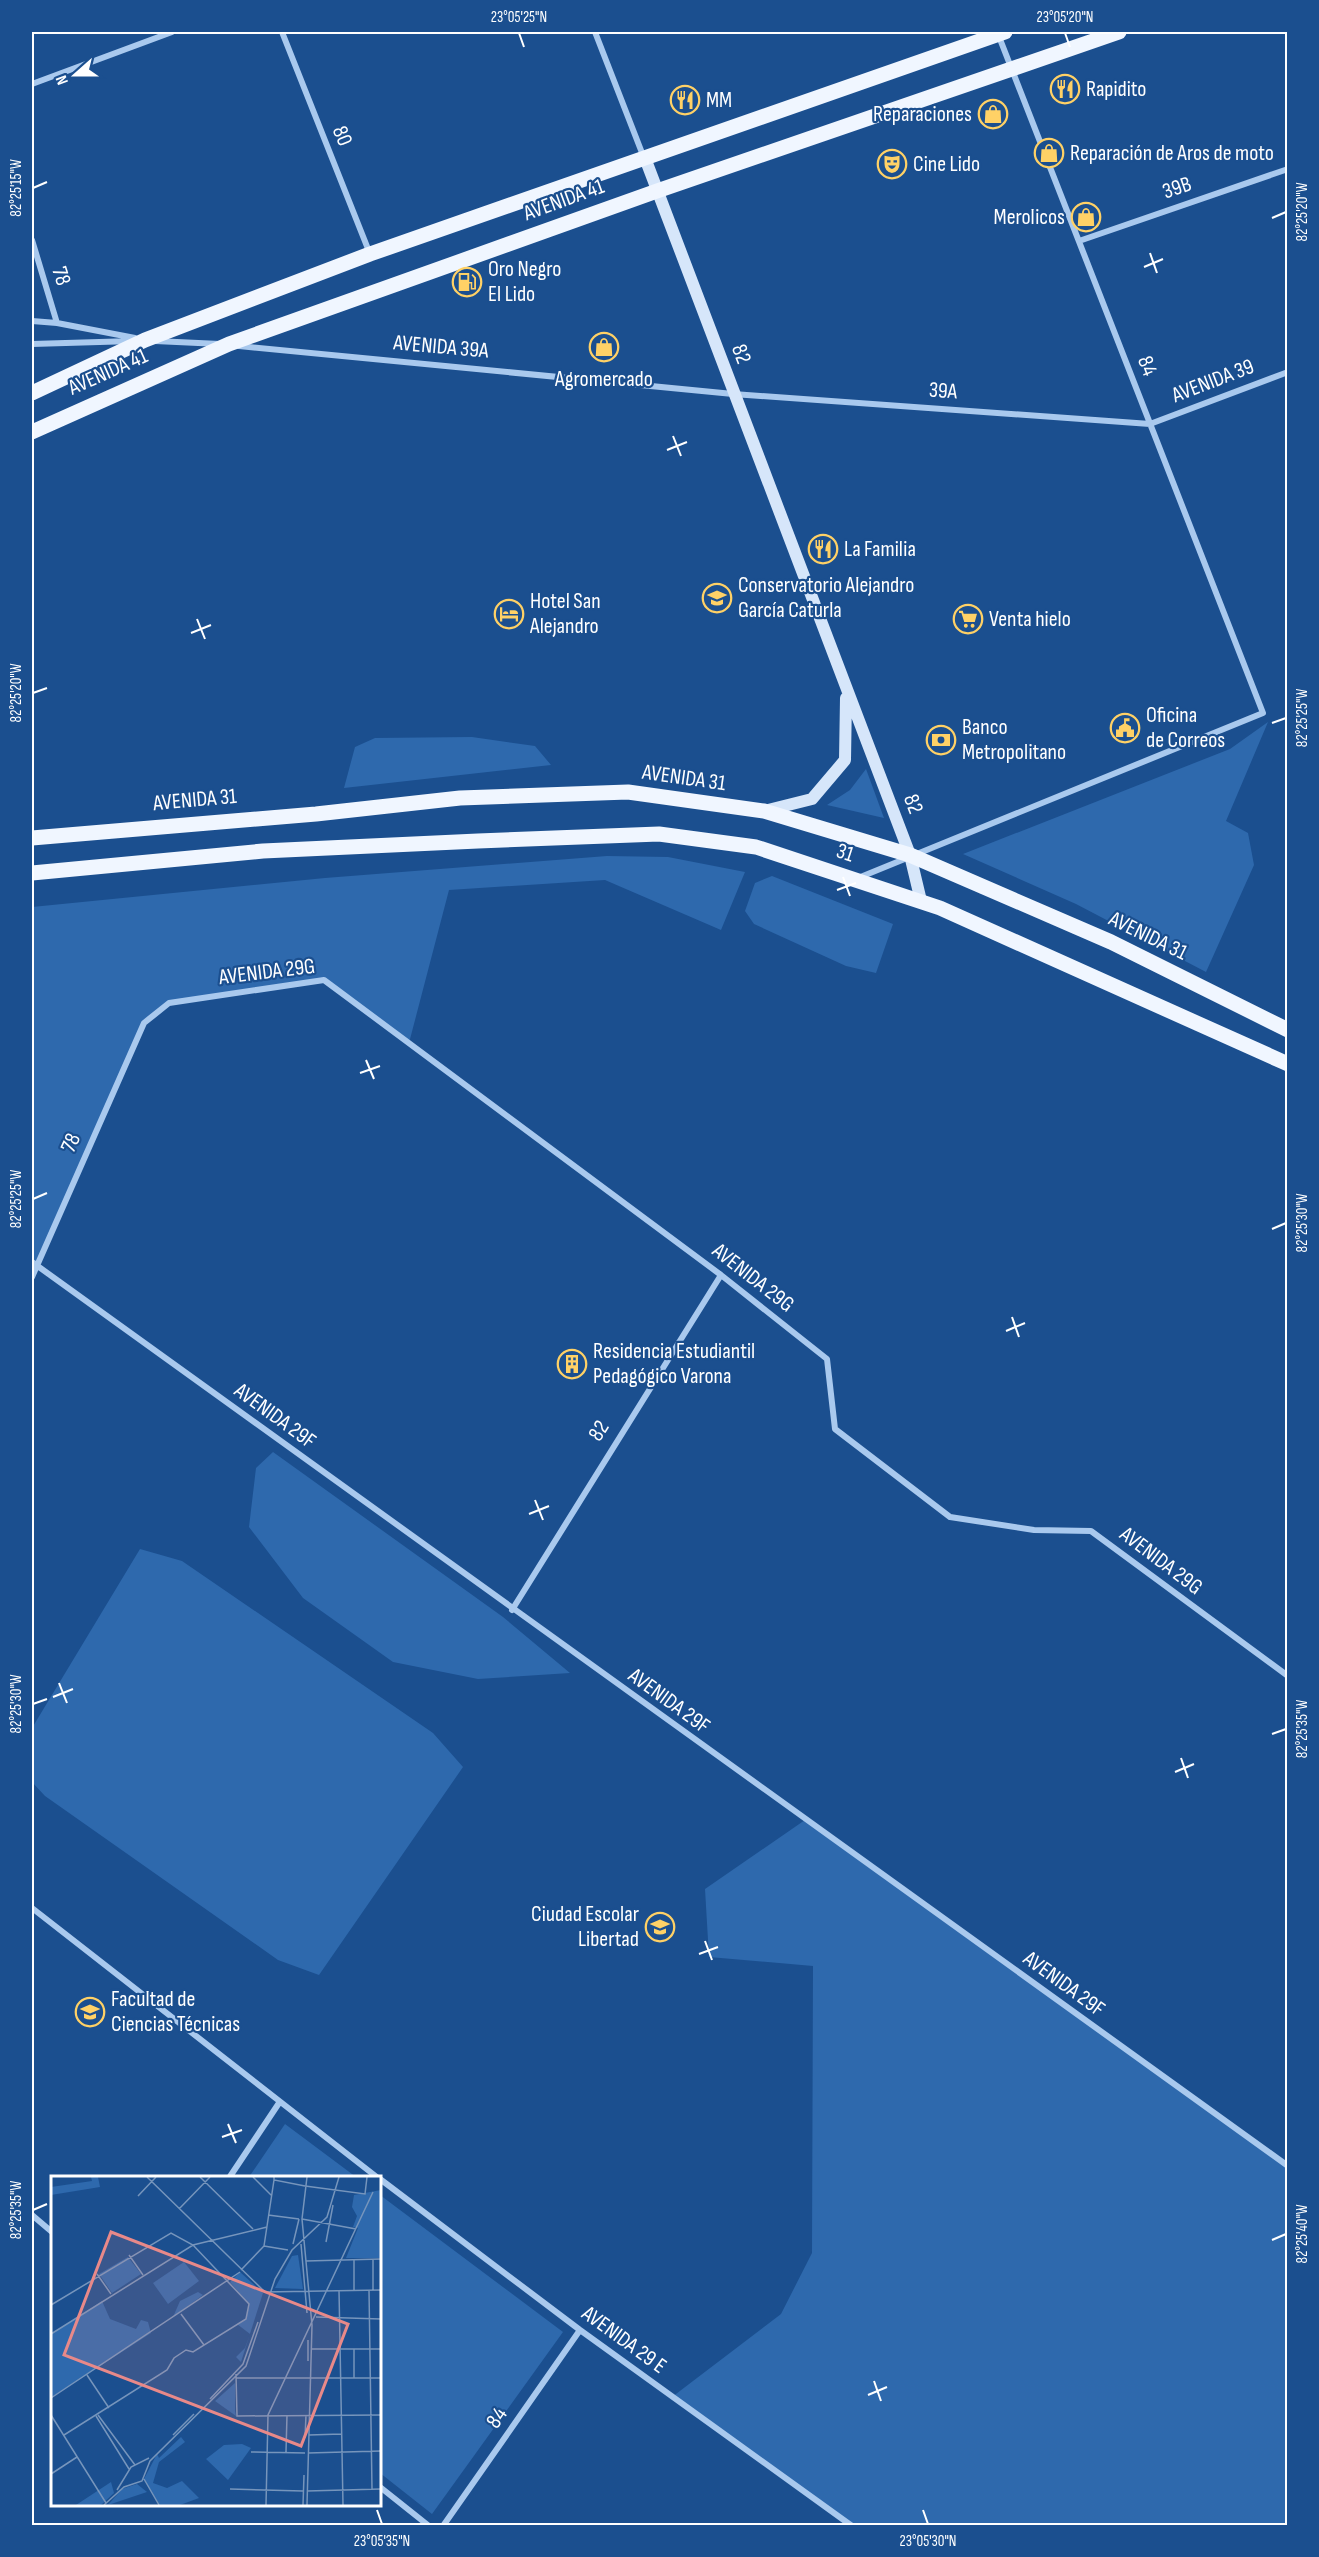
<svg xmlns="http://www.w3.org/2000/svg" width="1319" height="2557" font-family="'Sofia Sans Condensed',sans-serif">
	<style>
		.green { fill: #2e69ad }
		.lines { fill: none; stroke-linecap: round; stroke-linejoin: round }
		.street { stroke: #a9c9ee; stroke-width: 6 }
		.secondary { stroke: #d6e6fa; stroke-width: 12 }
		.primary { stroke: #f0f6ff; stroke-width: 15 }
		.ticks { fill: none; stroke: #fff; stroke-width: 2 }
		.labels { text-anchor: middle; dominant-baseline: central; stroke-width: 4.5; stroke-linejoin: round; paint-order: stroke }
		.poi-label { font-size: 22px; fill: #fff; stroke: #1b4f8f; text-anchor: start }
		.street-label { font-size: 22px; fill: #fff; stroke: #1b4f8f }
		.inset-road { fill: none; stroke: #7695bc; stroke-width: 1.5 }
		.view { fill: #e88989; fill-opacity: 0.15; stroke: #e88989; stroke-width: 3 }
		.inset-edge { fill: none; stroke: #fff; stroke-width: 3 }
		.neatline { fill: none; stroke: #fff; stroke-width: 2 }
		.ticks-label { font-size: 15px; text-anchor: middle; fill: #fff }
	</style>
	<rect width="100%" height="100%" fill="#1b4f8f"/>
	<!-- green -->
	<path class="green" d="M1268,722l-42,99 22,12 6,32 -48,107 -130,-68 -113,-50 267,-105z
		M472,737l63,9 16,19 -207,23 11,-41 20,-9z
		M866,769l18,49 -57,-13 23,-15z
		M607,856l61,1 77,15 -24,58 -116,-50 -156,10 -40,153 -85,-63 -155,23 -25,20 -107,242 -5,-3v-355l293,-29z
		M772,876l121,48 -17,49 -30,-7 -92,-42 -9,-13 10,-28z
		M273,1452l230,165 67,56 -92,6 -85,-17 -90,-64 -54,-71 7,-59z
		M140,1549l42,12 251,172 30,34 -144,208 -41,-15 -233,-164 -13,-14v-54z
		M805,1820l482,346v359h-435l-180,-128 109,-83 31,-61 1,-287 -104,-9 -4,-68z
		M285,2124l71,53h-107z
		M380,2195l183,137 -131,182 -52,-41z"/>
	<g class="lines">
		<!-- street -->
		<path class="street" d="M282,32l88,222
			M595,32l49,126
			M32,84l140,-52
			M32,240l25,83
			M1079,241l209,-72
			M32,321l25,2 78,15
			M155,341l65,3
			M32,344l101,-3
			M239,346l494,48 417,30 138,-52
			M858,878l405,-165 -265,-679
			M32,1262l1256,904
			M32,1277l112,-254 25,-20 155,-23 397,295 106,84 8,70 115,88 84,13 57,1 197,145
			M512,1610l209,-335
			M32,1908l346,270
			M229,2178l50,-75
			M380,2179l200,151 272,196
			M32,2215l20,17
			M380,2487l49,39
			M443,2526l137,-196"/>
		<!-- secondary -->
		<path class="secondary" d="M645,158l265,697 11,46
			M764,811l48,-12 33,-39 1,-62"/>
		<!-- primary -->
		<path class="primary" d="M32,393l113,-53 225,-86 635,-222
			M32,432l197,-88 428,-153 462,-159
			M32,838l284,-24 144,-16 168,-6 136,19 146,44 201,87 177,88
			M32,873l231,-22 215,-10 181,-7 97,13 184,61 348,156"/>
	</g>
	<!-- ticks -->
	<path class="ticks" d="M519,33l5,14M1065,33l5,14M33,188l14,-6M1272,218l14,-6M1150,253l7,20M1144,267l19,-8M673,436l8,20M667,450l20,-8M197,619l8,20M191,633l20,-8M33,693l14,-5M1272,723l14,-5M843,877l7,19M837,890l19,-7M366,1060l8,19M360,1073l20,-7M33,1199l14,-6M1272,1229l14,-6M1012,1317l7,20M1006,1331l19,-8M535,1500l8,20M529,1514l20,-8M59,1683l8,20M53,1697l20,-8M33,1704l14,-5M1272,1734l14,-5M1181,1758l7,20M1175,1772l19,-8M705,1941l7,19M699,1954l19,-7M228,2124l8,19M222,2137l20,-7M33,2210l14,-6M1272,2240l14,-6M874,2381l7,20M868,2395l19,-8M377,2510l5,14M923,2510l5,14"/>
	<!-- icons -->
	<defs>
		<g id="restaurant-ring" transform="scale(1.5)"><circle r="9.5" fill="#1b4f8f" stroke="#ffd166" stroke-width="1.5"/><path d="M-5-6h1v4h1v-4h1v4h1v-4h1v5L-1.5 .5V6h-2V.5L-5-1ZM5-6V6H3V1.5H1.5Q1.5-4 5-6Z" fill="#ffd166"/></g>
		<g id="shop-ring" transform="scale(1.5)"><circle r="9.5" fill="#1b4f8f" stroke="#ffd166" stroke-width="1.5"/><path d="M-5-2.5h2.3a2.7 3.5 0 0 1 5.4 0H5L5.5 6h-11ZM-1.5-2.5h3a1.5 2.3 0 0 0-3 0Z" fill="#ffd166"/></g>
		<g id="theatre-ring" transform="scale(1.5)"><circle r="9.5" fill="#1b4f8f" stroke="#ffd166" stroke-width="1.5"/><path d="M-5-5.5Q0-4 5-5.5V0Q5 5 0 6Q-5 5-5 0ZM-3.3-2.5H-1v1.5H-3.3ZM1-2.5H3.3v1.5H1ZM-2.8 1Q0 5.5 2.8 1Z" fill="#ffd166"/></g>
		<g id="fuel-ring" transform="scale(1.5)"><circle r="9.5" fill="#1b4f8f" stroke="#ffd166" stroke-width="1.5"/><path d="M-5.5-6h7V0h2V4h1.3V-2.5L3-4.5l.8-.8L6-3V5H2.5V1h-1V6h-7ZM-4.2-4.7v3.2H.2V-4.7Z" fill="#ffd166"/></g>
		<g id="school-ring" transform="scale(1.5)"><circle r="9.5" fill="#1b4f8f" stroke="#ffd166" stroke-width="1.5"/><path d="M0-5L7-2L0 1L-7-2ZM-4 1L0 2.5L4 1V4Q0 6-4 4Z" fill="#ffd166"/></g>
		<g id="hotel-ring" transform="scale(1.5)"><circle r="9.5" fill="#1b4f8f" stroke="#ffd166" stroke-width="1.5"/><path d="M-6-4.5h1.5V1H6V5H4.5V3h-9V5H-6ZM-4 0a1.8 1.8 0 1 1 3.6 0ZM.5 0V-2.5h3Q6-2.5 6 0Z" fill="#ffd166"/></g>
		<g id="supermarket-ring" transform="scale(1.5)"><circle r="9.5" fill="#1b4f8f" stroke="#ffd166" stroke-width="1.5"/><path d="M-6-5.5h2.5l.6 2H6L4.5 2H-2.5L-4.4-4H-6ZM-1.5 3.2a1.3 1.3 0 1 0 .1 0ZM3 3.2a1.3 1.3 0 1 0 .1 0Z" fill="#ffd166"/></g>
		<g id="civic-ring" transform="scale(1.5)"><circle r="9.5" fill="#1b4f8f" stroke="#ffd166" stroke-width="1.5"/><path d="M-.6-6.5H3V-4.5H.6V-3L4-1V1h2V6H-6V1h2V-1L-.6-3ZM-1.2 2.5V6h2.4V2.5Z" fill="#ffd166"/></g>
		<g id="bank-ring" transform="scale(1.5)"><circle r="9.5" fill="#1b4f8f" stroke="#ffd166" stroke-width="1.5"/><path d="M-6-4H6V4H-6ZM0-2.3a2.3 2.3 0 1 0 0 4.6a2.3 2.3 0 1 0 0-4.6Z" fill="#ffd166"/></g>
		<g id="building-ring" transform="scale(1.5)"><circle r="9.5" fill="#1b4f8f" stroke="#ffd166" stroke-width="1.5"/><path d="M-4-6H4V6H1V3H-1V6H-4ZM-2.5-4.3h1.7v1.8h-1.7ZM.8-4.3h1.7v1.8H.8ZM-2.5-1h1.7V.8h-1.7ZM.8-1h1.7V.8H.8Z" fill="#ffd166"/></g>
		<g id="university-ring" transform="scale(1.5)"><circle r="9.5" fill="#1b4f8f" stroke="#ffd166" stroke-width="1.5"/><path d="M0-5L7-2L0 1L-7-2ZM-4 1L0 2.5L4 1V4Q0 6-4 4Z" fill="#ffd166"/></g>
	</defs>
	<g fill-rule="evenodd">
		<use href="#restaurant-ring" x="1065" y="89"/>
		<use href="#restaurant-ring" x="685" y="100"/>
		<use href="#shop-ring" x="993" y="114"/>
		<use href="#shop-ring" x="1049" y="153"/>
		<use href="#theatre-ring" x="892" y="164"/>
		<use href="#shop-ring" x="1086" y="217"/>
		<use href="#fuel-ring" x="467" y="282"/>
		<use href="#shop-ring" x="604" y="347"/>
		<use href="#restaurant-ring" x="823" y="549"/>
		<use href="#school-ring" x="717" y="598"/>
		<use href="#hotel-ring" x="509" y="614"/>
		<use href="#supermarket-ring" x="968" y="619"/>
		<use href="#civic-ring" x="1125" y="728"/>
		<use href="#bank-ring" x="941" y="740"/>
		<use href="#building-ring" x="572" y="1364"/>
		<use href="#school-ring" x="660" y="1927"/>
		<use href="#university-ring" x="90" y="2012"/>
	</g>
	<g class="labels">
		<!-- poi labels -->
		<g class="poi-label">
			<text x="1086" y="89">Rapidito</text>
			<text x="706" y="100">MM</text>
			<text x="972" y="114" text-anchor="end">Reparaciones</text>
			<text x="1070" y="153">Reparación de Aros de moto</text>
			<text x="913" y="164">Cine Lido</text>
			<text x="1065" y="217" text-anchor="end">Merolicos</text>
			<text x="488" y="269">Oro Negro<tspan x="488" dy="25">El Lido</tspan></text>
			<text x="604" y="379" text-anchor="middle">Agromercado</text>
			<text x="844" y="549">La Familia</text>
			<text x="738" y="585">Conservatorio Alejandro<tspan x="738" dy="25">García Caturla</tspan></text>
			<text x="530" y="601">Hotel San<tspan x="530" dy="25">Alejandro</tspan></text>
			<text x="989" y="619">Venta hielo</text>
			<text x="1146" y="715">Oficina<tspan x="1146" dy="25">de Correos</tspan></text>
			<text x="962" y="727">Banco<tspan x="962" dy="25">Metropolitano</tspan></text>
			<text x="593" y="1351">Residencia Estudiantil<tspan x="593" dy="25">Pedagógico Varona</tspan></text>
			<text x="639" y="1914" text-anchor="end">Ciudad Escolar<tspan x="639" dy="25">Libertad</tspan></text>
			<text x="111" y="1999">Facultad de<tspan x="111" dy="25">Ciencias Técnicas</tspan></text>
		</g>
		<!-- street labels -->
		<g class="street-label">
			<text transform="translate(342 136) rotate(68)">80</text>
			<text transform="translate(1177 188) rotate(-19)">39B</text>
			<text transform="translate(564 200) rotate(-20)">AVENIDA 41</text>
			<text transform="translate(61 276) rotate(73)">78</text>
			<text transform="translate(441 347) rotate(5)">AVENIDA 39A</text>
			<text transform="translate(741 354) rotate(69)">82</text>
			<text transform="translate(1147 366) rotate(69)">84</text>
			<text transform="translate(108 372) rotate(-24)">AVENIDA 41</text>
			<text transform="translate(1213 381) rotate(-21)">AVENIDA 39</text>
			<text transform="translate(943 391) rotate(4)">39A</text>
			<text transform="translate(684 778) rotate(8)">AVENIDA 31</text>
			<text transform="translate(195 800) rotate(-5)">AVENIDA 31</text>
			<text transform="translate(913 804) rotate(69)">82</text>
			<text transform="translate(845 853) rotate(18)">31</text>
			<text transform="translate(1148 936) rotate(26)">AVENIDA 31</text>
			<text transform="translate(267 972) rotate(-7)">AVENIDA 29G</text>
			<text transform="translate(71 1143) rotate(-66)">78</text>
			<text transform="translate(753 1278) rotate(38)">AVENIDA 29G</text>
			<text transform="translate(275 1416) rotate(36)">AVENIDA 29F</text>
			<text transform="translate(599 1431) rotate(-58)">82</text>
			<text transform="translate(1161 1561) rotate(37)">AVENIDA 29G</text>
			<text transform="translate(669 1701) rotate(36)">AVENIDA 29F</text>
			<text transform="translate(1064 1984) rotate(36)">AVENIDA 29F</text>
			<text transform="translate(624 2340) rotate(36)">AVENIDA 29 E</text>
			<text transform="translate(497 2418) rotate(-55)">84</text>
		</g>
	</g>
	<!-- overview -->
	<g transform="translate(51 2176)">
		<rect width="330" height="330" fill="#1b4f8f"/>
		<path d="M40,1h7l2,10 -49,8v-8l41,-6zM330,14v68h-35l12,-30 -5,-1 4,-11 -5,-9 2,-12zM247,79l5,34 -28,-1 17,-32zM77,81l13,17 -29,19 -13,-19zM133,86l15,19 -31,23 -15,-21zM189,96l23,21 -22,69 -5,-5 9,-9 5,-14 -13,-10 9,-5 3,-15 -19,-22zM147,116l5,3 -30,22 7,-16zM51,125l8,18 26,10 5,-9 7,2 3,11 -100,65v-64zM184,207v28l1,5 -21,-15zM130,261l4,5 -26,20 -6,21 14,5 15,-7 17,17 -19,7h-21l-15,-26 13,-25 2,4zM191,268l9,4 -23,32 -22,-21 18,-14zM60,306l3,11 -13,12h-25zM86,308l10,8 -39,13 14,-16z" fill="#2e69ad"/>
		<path class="inset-road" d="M96,1l118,115 116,-2M149,1l53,52M202,1l18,18M223,1v3l31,6M254,10l60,8 2,-17M87,20l18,-19M128,33l31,-32M217,39l31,4M251,43l54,10M275,66l7,-37M242,68l6,-25M250,68l6,69M213,70l24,4M78,79l14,20M303,83v31M322,83v31M255,85l75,-2M190,94l23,-24 10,-66M46,98l14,20M288,114l4,215M318,114l3,199M0,129l120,-72 22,12 56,59 -3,15 -53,33 -7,-2 -12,8 -7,12 -103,65M130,138l23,31M265,141l65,2M0,158l142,-89 74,-18M261,173h69M257,185v-21M185,198l1,42 144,-1M36,199l22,33M185,202h145M303,202v-29M0,222l189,-126M159,223l33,-35 15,-42M0,239l55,88M47,239l37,50M45,240l33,53M122,259l21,-21M258,259l32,-1M254,262l1,-23M200,276l54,1M235,276l1,-37M257,277l73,-2M0,298l26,-17M93,303l15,26M179,313l73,2M66,314l14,-23 18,-9M256,315l74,-2M53,329l20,-18 18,-6 8,-20 96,-95 29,-87 17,-29 35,-33 12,-40M215,329l2,-90 105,-223M252,329l1,-30M256,329l5,-180 -10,-106 5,-42"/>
		<path class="view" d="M60,56l237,92 -47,122 -237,-91z"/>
		<rect width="330" height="330" class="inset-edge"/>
	</g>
	<!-- border -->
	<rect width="1319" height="2557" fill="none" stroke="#1b4f8f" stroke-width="66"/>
	<!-- north arrow -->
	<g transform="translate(75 75) rotate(249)" stroke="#1b4f8f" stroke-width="4.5" paint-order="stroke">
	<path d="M0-4.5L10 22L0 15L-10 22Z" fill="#ffffff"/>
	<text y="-9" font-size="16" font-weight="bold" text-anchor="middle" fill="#ffffff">N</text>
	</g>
	<rect x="33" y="33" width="1253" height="2491" class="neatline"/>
	<g class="ticks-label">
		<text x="519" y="22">23°05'25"N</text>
		<text x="1065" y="22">23°05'20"N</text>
		<text transform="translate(16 188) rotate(-90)" y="5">82°25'15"W</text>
		<text transform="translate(1302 212) rotate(-90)" y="5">82°25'20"W</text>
		<text transform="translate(16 693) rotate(-90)" y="5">82°25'20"W</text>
		<text transform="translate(1302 718) rotate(-90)" y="5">82°25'25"W</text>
		<text transform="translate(16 1199) rotate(-90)" y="5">82°25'25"W</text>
		<text transform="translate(1302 1223) rotate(-90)" y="5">82°25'30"W</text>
		<text transform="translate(16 1704) rotate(-90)" y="5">82°25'30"W</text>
		<text transform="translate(1302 1729) rotate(-90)" y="5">82°25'35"W</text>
		<text transform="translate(16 2210) rotate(-90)" y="5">82°25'35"W</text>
		<text transform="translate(1302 2234) rotate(-90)" y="5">82°25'40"W</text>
		<text x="382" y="2546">23°05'35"N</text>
		<text x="928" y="2546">23°05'30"N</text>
	</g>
</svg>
